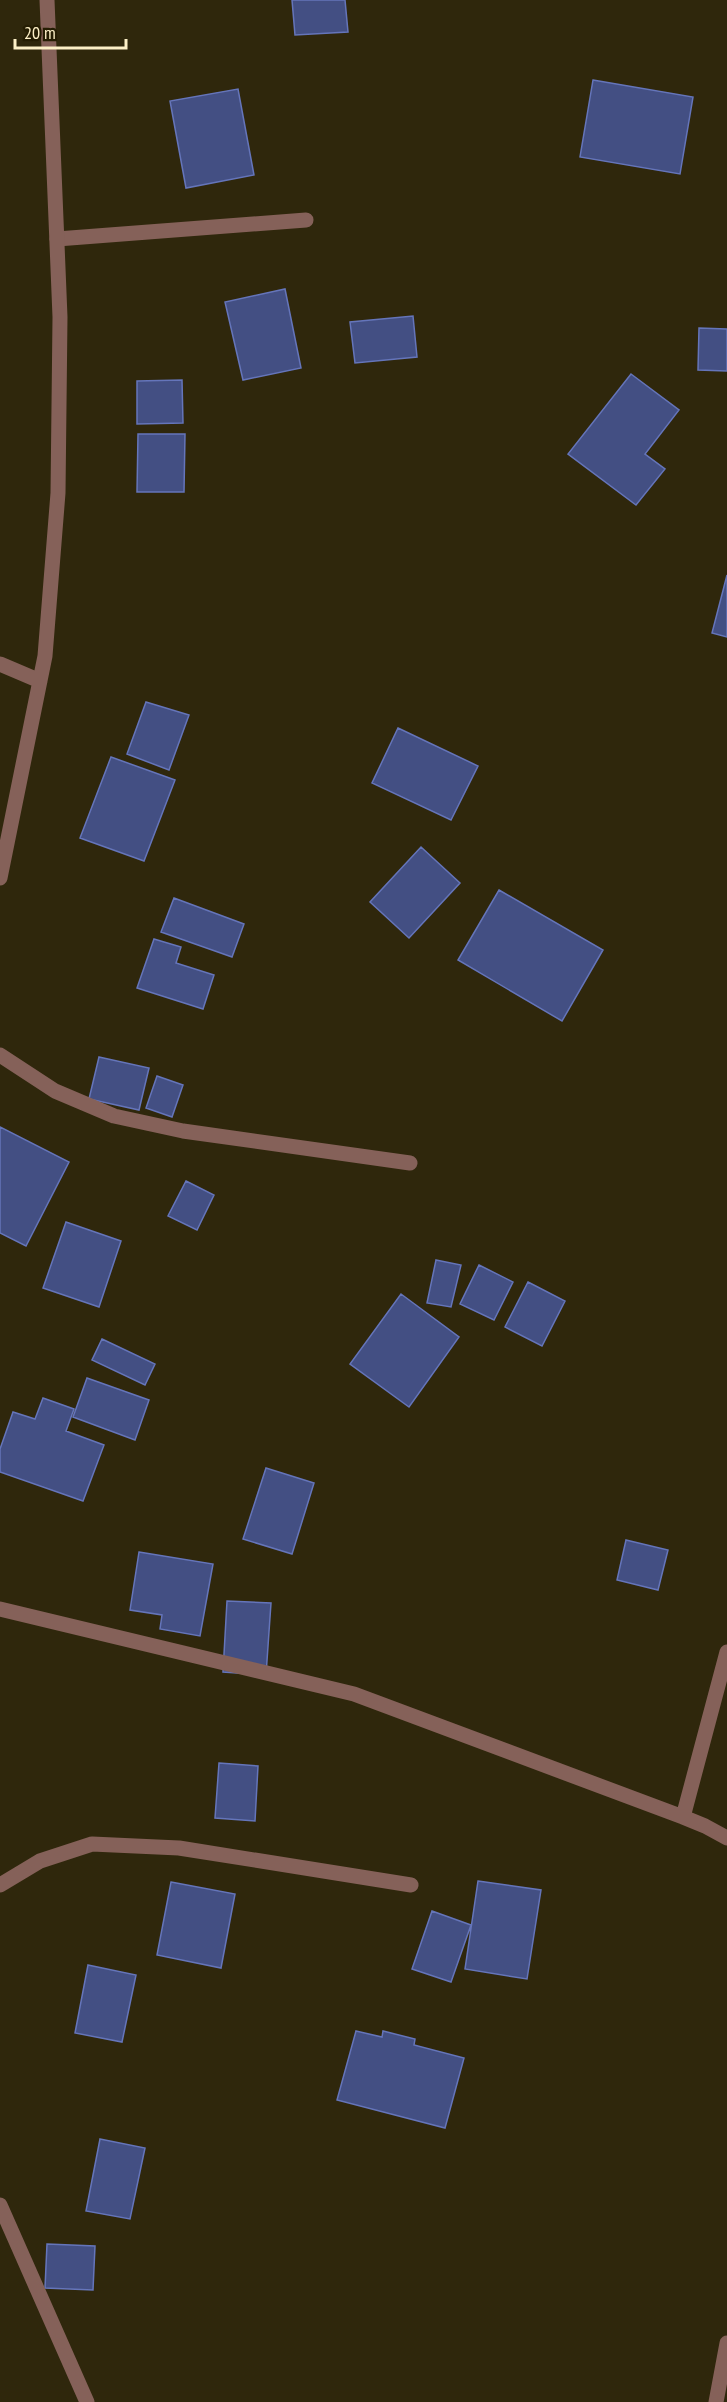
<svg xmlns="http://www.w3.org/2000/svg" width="727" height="2402" font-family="'PT Sans Narrow',sans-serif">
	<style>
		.building { fill: #434f83; stroke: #6575ba; stroke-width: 1.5 }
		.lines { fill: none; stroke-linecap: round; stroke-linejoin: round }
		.service { stroke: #856159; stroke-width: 15 }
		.minor { stroke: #856159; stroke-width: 15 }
	</style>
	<rect width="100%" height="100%" fill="#2f270c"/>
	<!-- building -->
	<path class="building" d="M292,0h53l3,32 -53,3z
		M593,80l100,17 -13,77 -100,-17z
		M238,89l16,86 -68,13 -16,-87z
		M285,289l16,79 -58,12 -18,-78z
		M413,316l4,41 -62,6 -5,-41z
		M699,328l28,1v42l-29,-1z
		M631,374l48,36 -34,44 20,15 -29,36 -68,-51z
		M182,380l1,43 -46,1v-43z
		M138,434h47l-1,58h-47z
		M727,575v62l-15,-4z
		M146,702l43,13 -20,55 -42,-16z
		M398,728l80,38 -27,54 -79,-37z
		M111,757l64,23 -31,81 -64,-23z
		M421,847l39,36 -51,55 -39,-36z
		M499,890l104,60 -41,71 -104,-61z
		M174,898l70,26 -12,33 -71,-25z
		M154,939l27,8 -5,16 38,12 -11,34 -66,-21z
		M99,1057l50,11 -10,42 -50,-11z
		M157,1076l26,9 -11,32 -26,-9z
		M0,1127l69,35 -43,84 -26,-13z
		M186,1181l28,14 -17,35 -29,-14z
		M66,1222l55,19 -22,66 -56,-19z
		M436,1260l25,5 -10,42 -24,-4z
		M479,1265l34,17 -19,38 -34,-16z
		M528,1282l37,19 -23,45 -37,-19z
		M401,1294l58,43 -50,70 -59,-43z
		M102,1339l53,25 -10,21 -53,-25z
		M87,1378l62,22 -14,40 -62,-23z
		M43,1398l31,11 -8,22 38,14 -21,56 -83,-29v-23l13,-37 22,7z
		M266,1468l48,15 -22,71 -49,-15z
		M626,1540l42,10 -10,40 -41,-10z
		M139,1552l74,12 -13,72 -40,-7 2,-14 -32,-5z
		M227,1601l44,2 -5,72 -43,-3z
		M219,1763l39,3 -3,55 -40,-3z
		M478,1881l63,9 -14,89 -62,-10z
		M171,1882l64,12 -14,74 -64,-13z
		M432,1911l39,14 -20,57 -39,-13z
		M88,1965l48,10 -14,67 -47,-9z
		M356,2031l26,6 1,-6 32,8 -1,6 50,13 -19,70 -108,-28z
		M100,2139l45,9 -15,71 -44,-8z
		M47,2244l48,2 -2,44 -48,-2z"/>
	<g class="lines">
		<!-- service -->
		<path class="service" d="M57,239l249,-19"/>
		<!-- minor -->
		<path class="minor" d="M0,664l40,17
			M0,878l45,-222 13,-163 2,-176 -13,-317
			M0,1055l55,36 59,25 69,15 227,32
			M0,1609l354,85 329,123 22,9 22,12
			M683,1817l44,-165
			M0,1885l40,-24 52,-17 87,4 232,37
			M0,2205l87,197
			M716,2402l11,-59"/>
	</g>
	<!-- scale -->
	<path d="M15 39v9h111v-9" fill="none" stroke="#fdf0c7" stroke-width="3"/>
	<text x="24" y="39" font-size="18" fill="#fdf0c7" stroke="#251d03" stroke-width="4.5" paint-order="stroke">20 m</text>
</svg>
